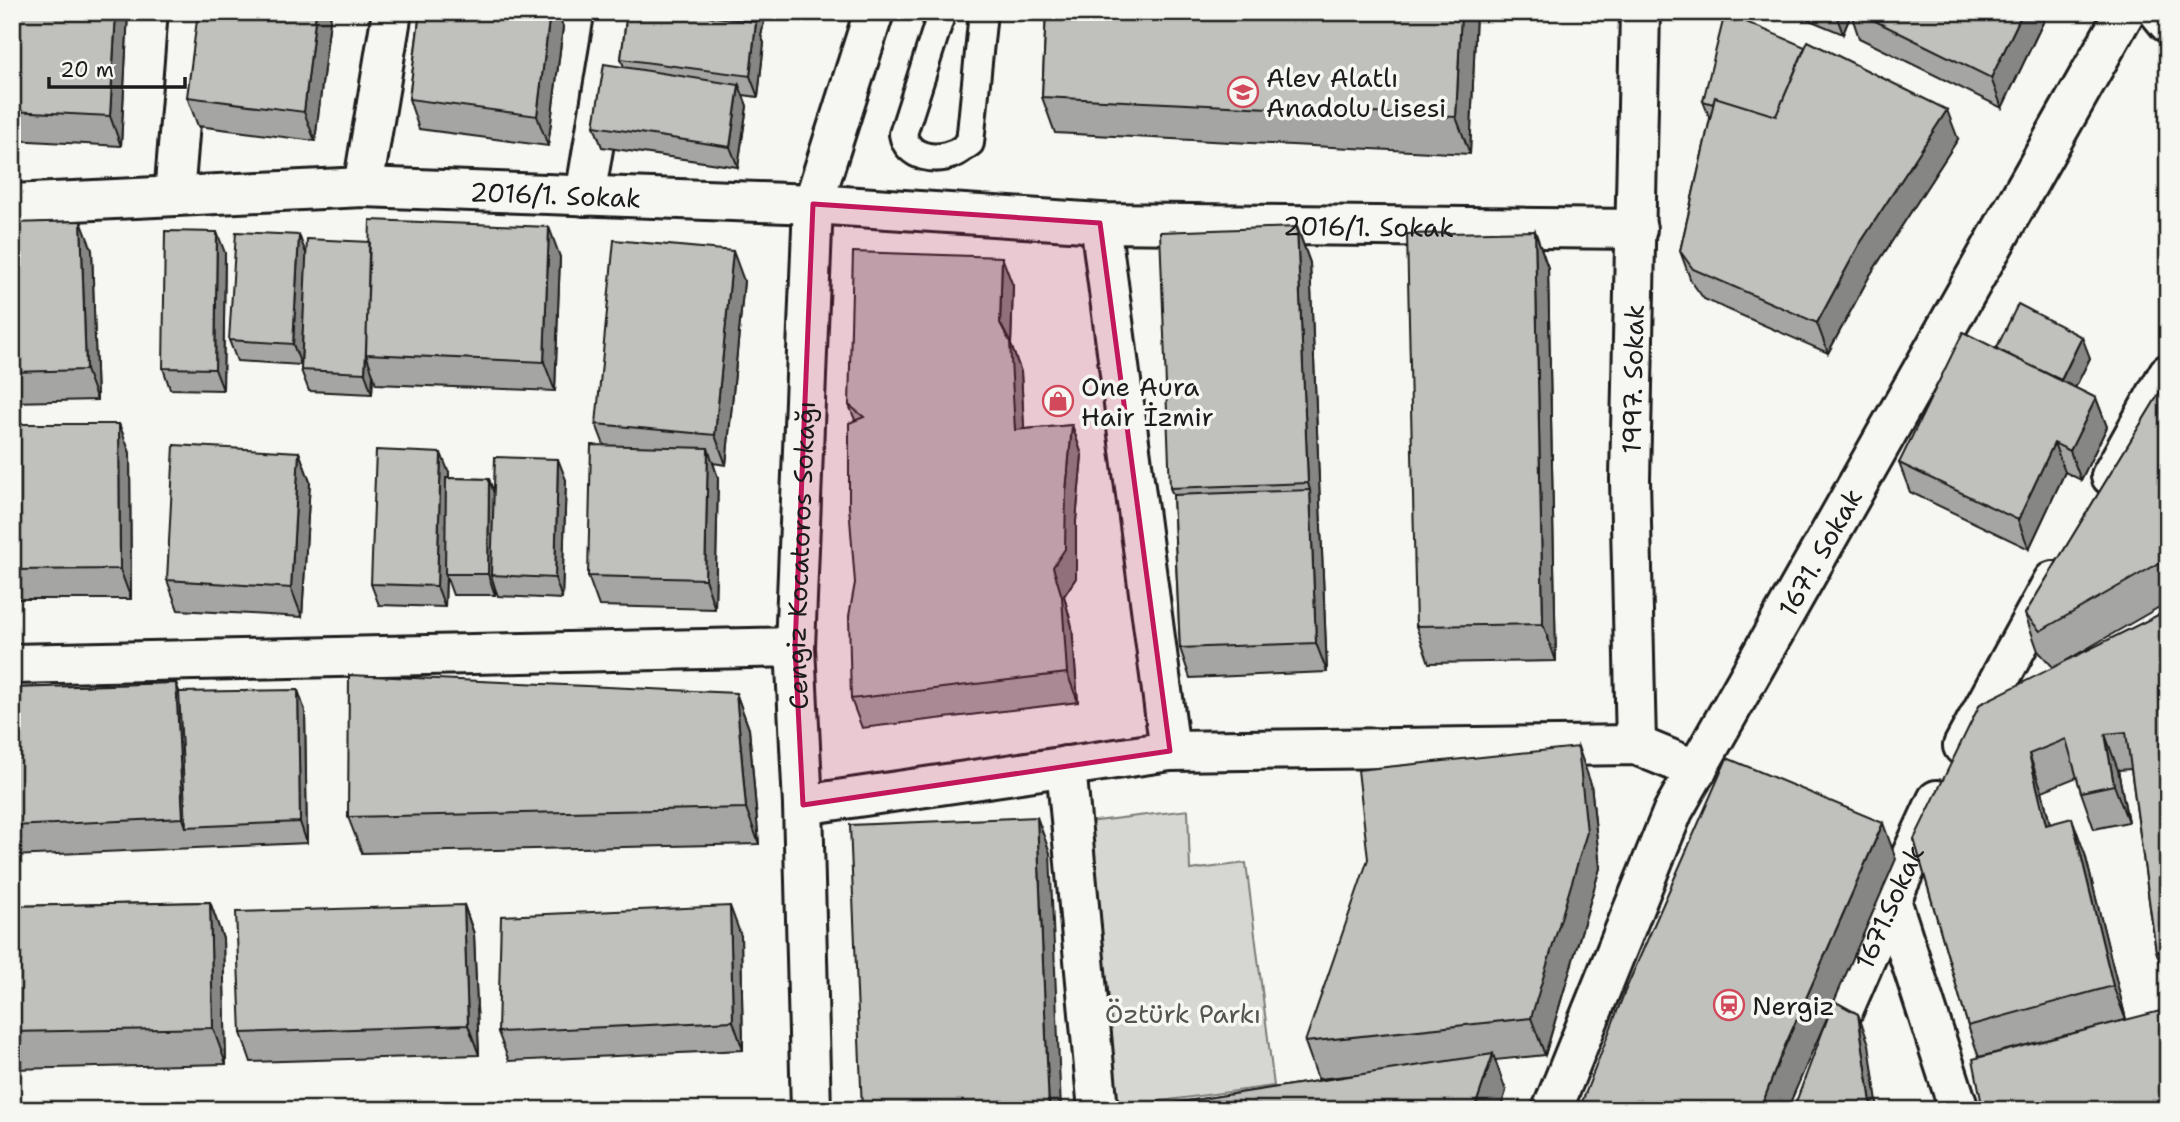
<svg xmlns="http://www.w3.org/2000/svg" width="2180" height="1122" font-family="'Shantell Sans',sans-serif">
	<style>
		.green { fill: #d6d6d2; stroke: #797977; stroke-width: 2 }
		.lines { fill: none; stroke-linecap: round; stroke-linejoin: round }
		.lane-casing { stroke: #1c1c1c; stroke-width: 32 }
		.street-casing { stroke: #1c1c1c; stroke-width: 44 }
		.lane { stroke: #f6f6f2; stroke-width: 26 }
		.street { stroke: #f6f6f2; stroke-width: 38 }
		.wall { fill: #a5a5a3; stroke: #1c1c1c; stroke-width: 2 }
		.shaded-wall { fill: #868684; stroke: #1c1c1c; stroke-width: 2 }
		.building { fill: #c0c0bd; stroke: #1c1c1c; stroke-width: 2 }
		.marked { fill: #c2185b; fill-opacity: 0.2; stroke: #c2185b; stroke-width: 5; stroke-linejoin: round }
		.labels { text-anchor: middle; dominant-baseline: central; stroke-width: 7; stroke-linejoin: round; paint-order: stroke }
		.poi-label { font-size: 26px; fill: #1c1c1c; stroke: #f6f6f2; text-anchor: start }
		.street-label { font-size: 26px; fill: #1c1c1c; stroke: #f6f6f2 }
		.park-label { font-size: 26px; fill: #545453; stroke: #f6f6f2 }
	</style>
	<rect width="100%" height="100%" fill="#f6f6f2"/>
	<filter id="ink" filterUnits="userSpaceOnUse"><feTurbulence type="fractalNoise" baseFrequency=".0143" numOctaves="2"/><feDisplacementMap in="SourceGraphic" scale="14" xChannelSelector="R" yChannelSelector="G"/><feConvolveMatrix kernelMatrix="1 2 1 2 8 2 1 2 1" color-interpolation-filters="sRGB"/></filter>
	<g filter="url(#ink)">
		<!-- green -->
		<path class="green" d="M1188,810l2,60 56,-7 28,223 -165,22 -21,-286z"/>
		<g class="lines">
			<!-- lane casing -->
			<g class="lane-casing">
				<path id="lane" d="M942,12l-39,122c4,24 33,28 52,19 5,-2 10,-7 15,-10l13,-131"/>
			</g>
			<!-- street casing -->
			<g class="street-casing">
				<g id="street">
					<path d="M2159,12l9,11"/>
					<path d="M363,187l29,-175"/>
					<path d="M174,196l15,-184"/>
					<path d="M585,196l31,-184"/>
					<path id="s1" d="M12,204l351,-17 450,17 287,19 537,6"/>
					<path d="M1100,223l70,528"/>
					<path d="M2111,476l57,-102"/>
					<path d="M12,664l783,-17"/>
					<path id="s2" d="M1636,745l-6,-266 10,-467"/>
					<path d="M1963,746l90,-165"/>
					<path d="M1066,766l32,344"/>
					<path d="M803,805l367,-54 466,-6 61,25"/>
					<path d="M1891,900l68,210"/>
					<path id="s3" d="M811,1110l-8,-305 -8,-158 18,-443 61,-192"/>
					<path id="s4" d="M1552,1110l121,-299 452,-799"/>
					<path id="s5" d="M1800,1110l91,-210 46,-100"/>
				</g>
			</g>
			<!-- lane -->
			<use href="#lane" class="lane"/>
			<!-- street -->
			<use href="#street" class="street"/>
		</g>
		<!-- wall -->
		<path class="wall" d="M12,12h116l-7,134 -109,-6z
			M331,12l-16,129 -117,-15 -11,-29z
			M420,12h155v4l-18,-3 6,14 -15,119 -129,-17 -10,-30z
			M627,12h139l-5,24 3,7 -6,54 -15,-2 4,11 -9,61 -136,-20 -8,-21 30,-59 -3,-8z
			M1046,12h430l-6,142 -415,-21 -13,-36z
			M1790,12h258l-46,96 -143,-70 -8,-24 -8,20z
			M1703,101l255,38 -88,136 -42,78 -124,-54 -13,-18 -11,-30 30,-132z
			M12,223l80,27 5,150 -85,2z
			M1297,227l13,36 17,409 -137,6 -10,-30 -7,-153 -3,-7z
			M1535,231l13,37 8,393 -127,2 -13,-37z
			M299,235l7,20 254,2 -5,134 -179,-7 -3,-10 -1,20 -63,-3 -8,-21 4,-75 -4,70 -64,-4 -8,-21z
			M225,253l-2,137 -53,-1 -7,-21z
			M744,281l-18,184 -13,-2 5,15 -3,131 -116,-3 -11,-30 16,-131 -8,-21z
			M1013,286l-2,59 10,27 3,57 48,-4 10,30 -6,66v57l-12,18 8,31 6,75 -216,26 -11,-29 4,-116v-163l-6,-15z
			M1996,349l94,9 -15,30 21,10 11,29 -26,53 -16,-8 -36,77 -119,-57 -11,-29z
			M2168,379v223l-106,61 106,-53v373l-12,-32 -25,-182 -13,1 10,52 -34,7 -13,-37 -4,-15 -35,14 8,33 35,30 41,166 -147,37 -11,-31 -54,-187 139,-172 -15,-16 -13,-37z
			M12,424h107l11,29 1,146h-119z
			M299,452l11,30 -8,135 -124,-7 -11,-30z
			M449,473v5l40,1 4,13 73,-12 -4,119 -64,-3 -3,-8v7h-42l-7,-19 -1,31 -66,-2 -8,-21z
			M176,683l3,9 126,19 2,132 -295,13v-168z
			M736,693l13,36 10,115 -397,9 -14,-36z
			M1591,784l9,84 -55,187 -50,5 11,31 -6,19h-371l227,-35 -38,4 -13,-37z
			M210,902l13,37 3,125 -214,5v-163z
			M464,905l10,29 5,121 -228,7 -10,-29z
			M741,936l2,114 -234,11 -11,-29z"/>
		<!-- shaded-wall -->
		<path class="shaded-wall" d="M116,12h12l-7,134 -11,-30z
			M316,12h15l-16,129 -11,-29z
			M550,12h7l6,15 -15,119 -11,-30z
			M754,12h12l-5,24 3,7 -6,54 -8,-21 6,-54 -2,-6z
			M1461,12h15l-6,142 -14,-37z
			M1835,12h15l1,2 -8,20z
			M2023,12h25l-46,96 -11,-30z
			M739,85l8,21 -9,61 -8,-20z
			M1947,110l11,29 -88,136 -42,78 -11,-30 42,-78z
			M81,221l11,29 5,150 -11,-30z
			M549,227l11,30 -5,134 -11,-29z
			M1297,227l13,36 17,409 -11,-29 -6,-153 -2,-7z
			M1535,231l13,37 8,393 -13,-37z
			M217,232l8,21 -2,137 -8,-21z
			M299,235l8,21 -6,109 -8,-21z
			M733,251l11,30 -18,184 -11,-30z
			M1002,257l11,29 -2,59 10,27 5,88 -11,-30 -15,-107z
			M2082,337l8,21 -25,50 -7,-21z
			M366,354l7,20 -1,20 -7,-21z
			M2096,398l11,29 -26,53 -11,-29z
			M119,424l11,29 1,146 -11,-30z
			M1072,425l10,30 -6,66v57l-12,18 8,31 6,75 -11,-29 -14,-106 13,-76z
			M2054,443l11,29 -36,77 -11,-29z
			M708,448l10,30 -3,131 -10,-30z
			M299,452l11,30 -8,135 -11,-29z
			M441,453l8,20 -4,134 -8,-21z
			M558,459l8,21 -4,119 -7,-21z
			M489,479l7,20 -5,76 4,13v7l-7,-21z
			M176,683l11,30 -1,114 -3,-9z
			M298,690l7,21 2,132 -7,-21z
			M736,693l13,36 10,115 -13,-36z
			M2105,734l13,36 10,52 -14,-37z
			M1578,747l13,37 9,84 -55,187 -14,-37z
			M2029,754l13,37 17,70 -13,-36z
			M1037,817l13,36 11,257h-12z
			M2072,818l13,36 42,169 -14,-37z
			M1883,823l13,36 -109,251h-27l21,-55z
			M210,902l13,37 3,125 -13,-36z
			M464,905l10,29 5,121 -11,-30z
			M730,906l11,30 2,114 -10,-29z
			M1858,1014l11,30 9,66h-6z
			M1493,1054l13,37 -6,19h-26z"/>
		<!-- building -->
		<path class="building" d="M12,12h104l-6,104 -98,-5z
			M198,12h118l-12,100 -117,-15z
			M420,12h130l-13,104 -128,-17z
			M627,12h48l81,10 -6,54 -129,-17z
			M734,12h20v4z
			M1046,12h415l-5,105 -414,-20z
			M1857,12h166l-32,66z
			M1725,13l80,34 -29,69 -61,-19 -2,7 -10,-3z
			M1808,41l139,69 -88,135 -42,78 -124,-54 -13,-18 35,-154 61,19z
			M604,64l135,21 -9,62 -136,-21z
			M370,220l179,7 -5,135 -178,-8z
			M81,221l5,149 -74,2v-149z
			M1297,227l11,256 -138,5 -10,-256z
			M165,231l52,1 -2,137 -52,-1z
			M1535,231l8,393 -127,2 -9,-392z
			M236,232l63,3 -6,109 -64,-4z
			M307,239l63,3 -5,131 -64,-3z
			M614,240l119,11 -18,184 -119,-11z
			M853,252l149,5 -2,66 10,19 5,88 57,-5 -6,66 -1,58 -12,18 9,30 5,76 -216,26 -2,-83 6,-33 -6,-77v-83l15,-6 -15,-12z
			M2018,304l64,33 -21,43 -65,-31z
			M1963,332l133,66 -26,53 -16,-8 -36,77 -119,-57z
			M2168,379v179l-128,73 -15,-17z
			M12,424h107l1,145 -108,1z
			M174,445l125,7 -8,136 -124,-8z
			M591,445l117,3 -3,131 -117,-3z
			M376,450l65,3 -4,133 -66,-2z
			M495,457l63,2 -3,119 -64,-3z
			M446,478l43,1 -1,95h-43z
			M1310,490l6,153 -136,5 -7,-153z
			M2168,610v341h-12l-30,-219 -21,2 9,51 -33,7 -15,-53 -37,15 17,71 26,-7 41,168 -145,40 -54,-187 66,-135z
			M349,675l387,18 10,115 -398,9z
			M176,683l7,135 -171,8v-138z
			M298,690l2,132 -114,5 -7,-135z
			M1578,747l9,85 -56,186 -226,24 63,-183 -10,-89z
			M1727,758l156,65 -102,232 -21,55h-181l46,-119z
			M1037,817l12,293h-187l-12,-285z
			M210,902l3,126 -201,4v-126z
			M464,905l4,120 -227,8 -5,-121z
			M730,906l3,115 -235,11 3,-116z
			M1834,1001l24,13 14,96h-79z
			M2168,1009v101h-185l-10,-51z
			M1493,1054l-19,56h-345z"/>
	</g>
	<!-- marked area -->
	<path class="marked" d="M813,204l287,19 70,528 -367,54 -8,-158z"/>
	<!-- icons -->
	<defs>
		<g id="school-ring" transform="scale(1.575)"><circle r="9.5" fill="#f6f6f2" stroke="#d1495b" stroke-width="1.5"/><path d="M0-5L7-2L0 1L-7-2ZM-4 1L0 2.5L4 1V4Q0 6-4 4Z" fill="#d1495b"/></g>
		<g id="shop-ring" transform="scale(1.575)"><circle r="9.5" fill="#f6f6f2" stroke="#d1495b" stroke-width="1.5"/><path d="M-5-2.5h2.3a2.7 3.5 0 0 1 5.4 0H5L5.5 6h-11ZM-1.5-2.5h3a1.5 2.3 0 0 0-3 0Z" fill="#d1495b"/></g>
		<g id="station-ring" transform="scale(1.575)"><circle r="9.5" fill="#f6f6f2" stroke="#d1495b" stroke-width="1.5"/><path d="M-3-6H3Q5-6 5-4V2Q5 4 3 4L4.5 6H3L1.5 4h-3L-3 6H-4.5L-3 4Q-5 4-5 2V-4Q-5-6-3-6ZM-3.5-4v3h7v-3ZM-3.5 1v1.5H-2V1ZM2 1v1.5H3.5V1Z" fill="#d1495b"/></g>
	</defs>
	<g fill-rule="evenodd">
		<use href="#school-ring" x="1243" y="92"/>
		<use href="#shop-ring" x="1058" y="401"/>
		<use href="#station-ring" x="1729" y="1005"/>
	</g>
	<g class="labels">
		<!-- poi labels -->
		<g class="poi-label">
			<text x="1266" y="77">Alev Alatlı<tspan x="1266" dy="30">Anadolu Lisesi</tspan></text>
			<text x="1081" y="386">One Aura<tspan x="1081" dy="30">Hair İzmir</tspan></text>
			<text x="1752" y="1005">Nergiz</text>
		</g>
		<!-- street labels -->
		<g class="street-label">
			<text stroke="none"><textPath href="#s1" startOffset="544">2016/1. Sokak</textPath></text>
			<text stroke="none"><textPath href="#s1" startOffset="1358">2016/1. Sokak</textPath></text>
			<text stroke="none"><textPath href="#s2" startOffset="366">1997. Sokak</textPath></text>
			<text stroke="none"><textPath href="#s4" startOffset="620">1671. Sokak</textPath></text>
			<text stroke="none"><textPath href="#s3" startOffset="555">Cengiz Kocatoros Sokağı</textPath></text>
			<text stroke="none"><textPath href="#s5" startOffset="222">1671.Sokak</textPath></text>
		</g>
		<!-- park labels -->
		<g class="park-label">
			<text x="1183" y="1013">Öztürk Parkı</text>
		</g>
	</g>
	<!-- margin -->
	<rect width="2180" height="1122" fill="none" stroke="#f6f6f2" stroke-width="42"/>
	<rect x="21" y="21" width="2138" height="1080" fill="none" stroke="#1c1c1c" stroke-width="2.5" filter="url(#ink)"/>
	<!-- scale -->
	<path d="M49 77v10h136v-10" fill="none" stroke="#1c1c1c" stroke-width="3.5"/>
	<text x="60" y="77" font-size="21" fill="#1c1c1c" stroke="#f6f6f2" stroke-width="5" paint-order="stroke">20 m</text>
</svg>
